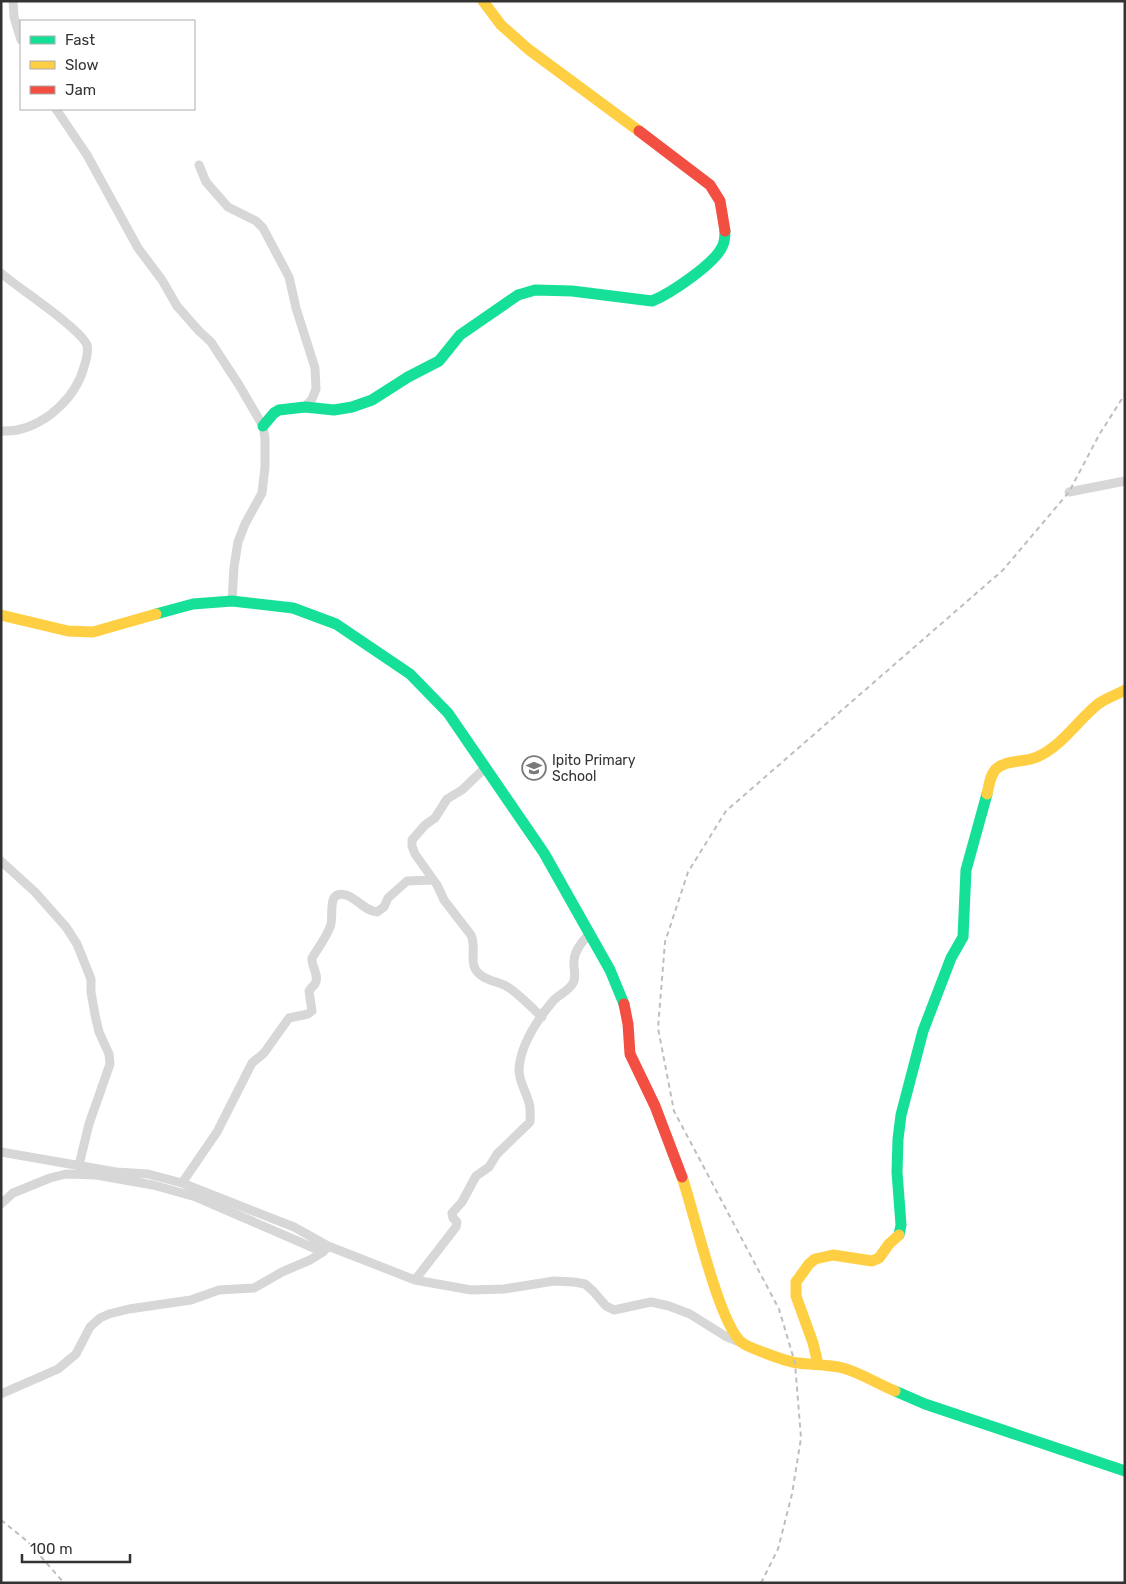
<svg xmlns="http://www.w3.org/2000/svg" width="1126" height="1584" font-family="Rubik,sans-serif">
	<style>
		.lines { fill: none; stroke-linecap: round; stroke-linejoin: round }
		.street { stroke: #d7d7d7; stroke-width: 9 }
		.fast { stroke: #16e098; stroke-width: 11 }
		.slow { stroke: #ffcf43; stroke-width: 11 }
		.jam { stroke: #f24e42; stroke-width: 11 }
		.rail { stroke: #bebebe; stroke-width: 2; stroke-dasharray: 5 4; stroke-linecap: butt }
		.labels { text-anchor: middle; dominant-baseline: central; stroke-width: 5; stroke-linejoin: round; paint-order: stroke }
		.poi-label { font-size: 14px; fill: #333; stroke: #fff; text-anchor: start }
	</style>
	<rect width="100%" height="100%" fill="#fff"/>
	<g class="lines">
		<!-- street -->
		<path class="street" d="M13,1l1,16 7,23
			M56,109l31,46 51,93 24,32 15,26 22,25 12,11 28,43 24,41 2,12v29l-3,26 -17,31 -7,18 -4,25 -2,34
			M199,165l7,17 22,25 28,14 7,7 26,49 7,31 19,60 1,21 -4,10 -7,8
			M1,273c17,15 79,55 86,72 2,7 -1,15 -3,22 -8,30 -37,57 -67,63 -5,1 -11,1 -16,1
			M1069,492l56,-11
			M485,768l-23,22 -15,9 -12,19 -10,7 -13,15v6l3,8 22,31 7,15 27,35c5,12 0,22 3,31 4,13 22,15 32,20 10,5 27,23 36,31
			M1,861l34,31 31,35 11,17 14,35v13l4,23 4,17 10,22 1,10 -21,60 -10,41
			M1,1152l115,20 32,2 34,9 112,44 34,19 87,34 56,10 33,-1 50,-8 20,1 11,2 8,7 13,15 8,4 37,-8 18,4 21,8 35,22 17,7
			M182,1183l35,-51 35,-69 12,-10 25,-35 19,-4 4,-3 -3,-20c2,-3 4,-5 6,-7 5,-9 -4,-17 -3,-26 6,-10 14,-20 18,-31 5,-9 -5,-38 16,-32 12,4 19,16 31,17l7,-5 4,-9 19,-17 26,-1
			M1,1204l12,-11 37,-15 16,-4 30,1 57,10 43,12 127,55
			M415,1280l41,-53 1,-5 -4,-4 -1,-5 10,-11 14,-26 13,-9 8,-13 33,-32c0,-6 1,-13 -1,-19 -3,-12 -10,-21 -10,-33 1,-24 19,-51 34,-69 5,-6 16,-10 20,-18 4,-6 0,-15 1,-23 1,-10 8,-18 15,-26
			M1,1394l57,-25 18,-15 14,-27 10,-9 9,-4 20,-5 62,-9 28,-10 35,-2 28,-16 28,-12 13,-8 5,-6"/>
		<!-- fast -->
		<path class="fast" d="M263,426l11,-13 5,-3 26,-3 29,3 18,-3 20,-7 36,-23 31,-16 21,-26 58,-40 17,-5 37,1 80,10c18,-7 62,-37 70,-54 3,-5 3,-10 3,-16
			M156,614l37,-10 39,-3 61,7 43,16 74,50 38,39 96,140 66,117 14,34
			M899,1235l2,-10 -4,-53 1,-33 3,-24 22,-84 28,-73 12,-21 3,-67 21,-76
			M895,1391l30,13 200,67"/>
		<!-- slow -->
		<path class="slow" d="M483,1l18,24 27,24 111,82
			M1,615l67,16 25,1 63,-18
			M987,794c2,-8 3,-19 9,-25 11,-10 28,-6 41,-12 25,-11 40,-36 61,-53 8,-6 18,-9 27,-14
			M682,1177c11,30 38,154 62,167 9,5 43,18 54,19 15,2 30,1 45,5 18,5 35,16 52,23
			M818,1364l-5,-21 -17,-47v-14l13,-18 6,-5 18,-4 39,6 7,-3 10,-14 10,-9"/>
		<!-- jam -->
		<path class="jam" d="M639,131l71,54 10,16 5,30
			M624,1004l4,20 2,30 25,52 27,71"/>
		<!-- rail -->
		<path class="rail" d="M1,1520l26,21 37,42
			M761,1583l17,-34 14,-55 9,-56 -6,-75 -16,-54 -105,-198 -16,-83 7,-86 23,-70 38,-61 277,-241 66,-78 30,-57 26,-41"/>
	</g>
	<!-- icons -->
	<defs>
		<g id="school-ring" transform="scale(1.25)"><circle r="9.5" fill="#fff" stroke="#7a7a7a" stroke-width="1.5"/><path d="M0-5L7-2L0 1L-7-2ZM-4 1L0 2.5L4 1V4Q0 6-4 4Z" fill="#7a7a7a"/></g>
	</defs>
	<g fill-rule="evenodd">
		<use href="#school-ring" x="534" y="768"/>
	</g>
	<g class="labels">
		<!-- poi labels -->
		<g class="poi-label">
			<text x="552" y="760">Ipito Primary<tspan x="552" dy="16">School</tspan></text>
		</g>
	</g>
	<!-- border -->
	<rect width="1126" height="1584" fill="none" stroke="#333333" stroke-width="5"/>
	<!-- legend -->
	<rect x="20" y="20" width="175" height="90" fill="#ffffff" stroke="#adadad"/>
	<rect x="30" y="36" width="25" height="8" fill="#16e098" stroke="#adadad"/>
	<text x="65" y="45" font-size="15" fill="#333333">Fast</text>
	<rect x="30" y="61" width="25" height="8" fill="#ffcf43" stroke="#adadad"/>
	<text x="65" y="70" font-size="15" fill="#333333">Slow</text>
	<rect x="30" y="86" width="25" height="8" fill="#f24e42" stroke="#adadad"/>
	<text x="65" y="95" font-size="15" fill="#333333">Jam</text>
	<!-- scale -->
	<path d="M22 1554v8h108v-8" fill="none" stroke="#333333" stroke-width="2.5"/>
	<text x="30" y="1554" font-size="15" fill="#333333" stroke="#ffffff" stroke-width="4" paint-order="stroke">100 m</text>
</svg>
